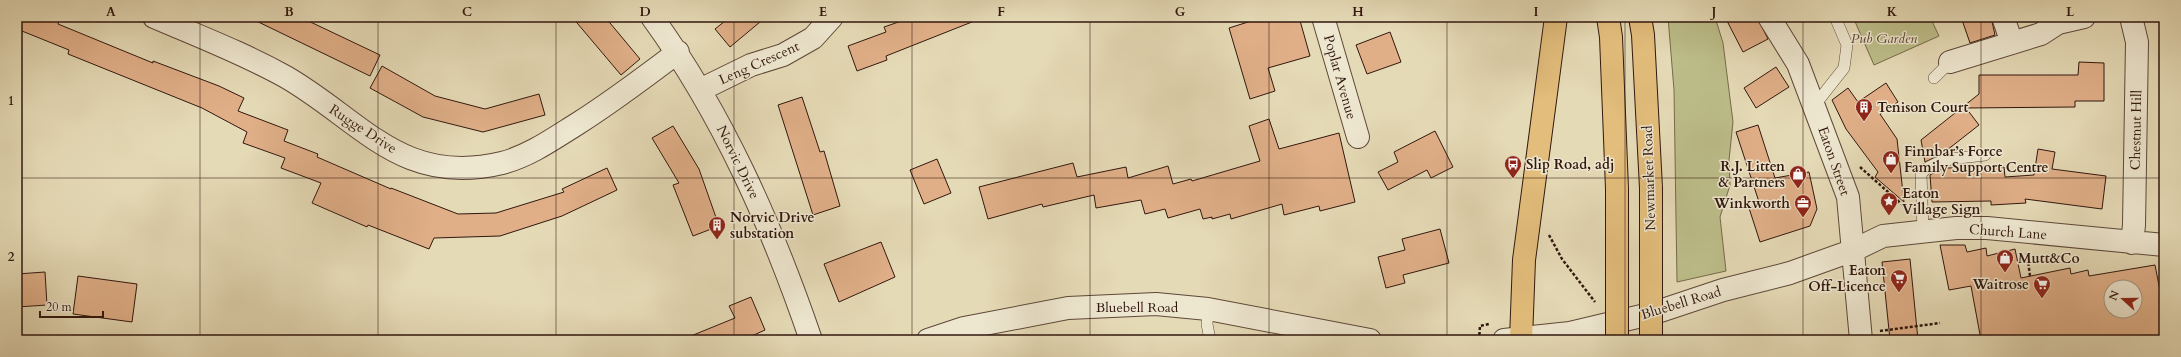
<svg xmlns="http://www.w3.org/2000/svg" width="2181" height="357" font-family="Cardo,serif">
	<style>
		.green { fill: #bcbd89; stroke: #766a4c }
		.building { fill: #e0af88; stroke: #31170e; fill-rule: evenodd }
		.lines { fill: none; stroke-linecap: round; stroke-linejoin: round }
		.service-casing { stroke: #5e4838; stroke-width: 12 }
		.minor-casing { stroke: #5e4838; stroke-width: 24 }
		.tertiary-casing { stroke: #5e4838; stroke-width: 24 }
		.trunk-casing { stroke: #31170e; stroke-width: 24 }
		.path { stroke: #31170e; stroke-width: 2.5; stroke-dasharray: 3 2; stroke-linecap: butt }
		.service { stroke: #eee7d0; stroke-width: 11 }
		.minor { stroke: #eee7d0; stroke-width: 22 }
		.tertiary { stroke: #eee7d0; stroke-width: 22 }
		.trunk { stroke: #e2bd7b; stroke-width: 22 }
		.trunk-bridge-casing { stroke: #31170e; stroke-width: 24; stroke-linecap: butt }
		.trunk-bridge { stroke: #e2bd7b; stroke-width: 22 }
		.grid { fill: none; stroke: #31170e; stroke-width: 1; stroke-opacity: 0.55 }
		.labels { text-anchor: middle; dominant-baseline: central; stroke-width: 3; stroke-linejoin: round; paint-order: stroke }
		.park-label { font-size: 14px; font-style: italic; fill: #5b4933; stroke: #eee7d0 }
		.street-label { font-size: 14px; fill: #31170e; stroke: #eee7d0 }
		.poi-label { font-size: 14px; font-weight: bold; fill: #31170e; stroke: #eee7d0; text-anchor: start }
		.neatline { fill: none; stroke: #31170e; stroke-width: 1.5 }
		.grid-label { font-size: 13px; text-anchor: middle; font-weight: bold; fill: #31170e }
	</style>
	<rect width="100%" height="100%" fill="#e5dab6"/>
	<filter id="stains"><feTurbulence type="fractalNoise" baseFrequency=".005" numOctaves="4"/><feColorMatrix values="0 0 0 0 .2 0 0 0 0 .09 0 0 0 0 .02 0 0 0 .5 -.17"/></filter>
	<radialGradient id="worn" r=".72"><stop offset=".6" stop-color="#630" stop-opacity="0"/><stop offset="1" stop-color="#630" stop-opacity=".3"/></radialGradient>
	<!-- green -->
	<path class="green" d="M1668,17h47l8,26 10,79 -4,38 1,25 -10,32 6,54 -49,11 -3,-192z
		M1853,17h77l9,19 -65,29z"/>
	<!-- building -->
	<path class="building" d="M17,17h31l11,4 -1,3 95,39v-2l66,25 25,12 -6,13 50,19 -4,11 34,13 -1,3 74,32v-1l67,26 38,-1 68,-21 -2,-3 45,-21 10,22 -55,26 -62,20 -66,2 -5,11 -61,-24 -1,2 -55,-24 9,-20 -40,-15 4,-10 -42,-15 4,-11 -45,-24 -134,-54 1,-4 -52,-21z
		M248,17h52l80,38 -10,21z
		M572,17h33l35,42 -19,16z
		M730,17h36l-36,30 -15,-18z
		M913,17l69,1 -96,38 1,4 -30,11 -9,-25 38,-14 -2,-5z
		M1264,17h35l11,39 -42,12 7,23 -25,8 -21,-71z
		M1725,17h32l11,22 -25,13z
		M1961,17h30l4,18 -25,8z
		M1390,32l11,30 -34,12 -11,-29z
		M2079,62l25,1v38h-29v6l-109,1 13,17 -37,29 -17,8 -4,-22 58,-46v-19h99z
		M382,66l53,30 50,13 54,-15 6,21 -62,17 -60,-15 -53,-29z
		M1776,67l13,20 -33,21 -12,-20z
		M1886,83l12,19 -18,12 17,25 7,63 -29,-25 3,-5 -32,-43 -14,-29 16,-12 10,14z
		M802,97l18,55 4,-1 16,55 -27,9 -35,-110z
		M1269,119l10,30 60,-16 16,69 -35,9 -1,-5 -35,9 -2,-11 -51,15 -1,-5 -18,5v-2l-9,2 -3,-10 -32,9 -3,-9 -20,5 -4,-14 -45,8 -2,-13 -51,12 -1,-3 -54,15 -9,-32 94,-24 4,14 49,-10 2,11 40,-12 5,18 18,-5 1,2 68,-20 -11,-35z
		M1758,125l17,53 34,-6 8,37 -7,17 -50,16 -11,-34 11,-3 -24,-73z
		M673,126l26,43 20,57 -26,10 -20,-51 6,-2 -27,-45z
		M1435,131l18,36 -22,11 -4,-8 -39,20 -10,-18 20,-10 -4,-10z
		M2038,149l17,3 -3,17 54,7 -4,33 -77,-10 1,4 -35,2v-4l-59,1 -2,-27 7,-4 9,-3 58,-1 1,10 29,-2z
		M937,159l14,34 -27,11 -14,-34z
		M1440,229l9,34 -46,12 2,8 -19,5 -8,-31 27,-7 -3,-11z
		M881,242l14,35 -56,25 -15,-38z
		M1940,245h25l2,7 19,-4 1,8 28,-7 6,29 49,-10 1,6 17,-4 1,6 66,-11 9,46v29h-183l-10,-54 -22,4zM2111,287h24v24h-24z
		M1910,259l8,81h-28l-8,-78z
		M45,272l2,33 -30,2v-33z
		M78,276l59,8 -5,38 -59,-8z
		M751,297l14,33 -22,10h-62l54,-22 -6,-12z"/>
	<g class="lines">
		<!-- service casing -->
		<g class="service-casing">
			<path id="service" d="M1934,78l16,-16
				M1814,106l30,-38 3,-23 -12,-28
				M1923,231l-2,-57c14,-17 43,-16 64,-19
				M1208,309l-1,15 3,16"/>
		</g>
		<!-- minor casing -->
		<g class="minor-casing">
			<path id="minor" d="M154,17c44,19 89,36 132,60 76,44 116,110 216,86 27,-7 51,-24 75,-39 35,-22 68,-47 101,-72
				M652,17c71,98 120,209 159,323
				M1323,17l35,120
				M2003,17l9,26
				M2131,17l6,25 -3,183 -2,18
				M1950,62l91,-28 17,-11 26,-6
				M700,90l51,-25 32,-10 30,-17 19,-21
				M1854,250l29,-14 73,-8h31l177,17"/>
		</g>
		<!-- tertiary casing -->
		<g class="tertiary-casing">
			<path id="tertiary" d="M1769,17l29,47 50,133 13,143
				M928,340l36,-12 104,-20 88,-4 52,5 162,31
				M1504,340l66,-7 84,-20 69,-23 67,-17 64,-23"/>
		</g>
		<!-- trunk casing -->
		<g class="trunk-casing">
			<path id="trunk" d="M1608,17l3,20 6,152
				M1640,17l3,18 8,153
				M1521,339l3,-79 32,-243"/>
		</g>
		<!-- path -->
		<path class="path" d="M1860,167l46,41
			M1549,235l13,24 33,43
			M2027,253l3,23
			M1880,331l60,-8
			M1479,340l1,-14 9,-2"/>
		<!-- service -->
		<use href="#service" class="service"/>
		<!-- minor -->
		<use href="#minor" class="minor"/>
		<!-- tertiary -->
		<use href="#tertiary" class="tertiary"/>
		<!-- trunk -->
		<use href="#trunk" class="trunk"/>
		<!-- trunk-bridge casing -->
		<g class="trunk-bridge-casing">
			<path id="trunk-bridge" d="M1651,188v152
				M1617,189v151"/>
		</g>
		<!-- trunk-bridge -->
		<use href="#trunk-bridge" class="trunk-bridge"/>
	</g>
	<!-- grid -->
	<path class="grid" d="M200,17v323M378,17v323M556,17v323M734,17v323M912,17v323M1090,17v323M1269,17v323M1447,17v323M1625,17v323M1803,17v323M1981,17v323M17,178h2147"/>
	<!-- icons -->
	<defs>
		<g id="building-pin" transform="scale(0.9)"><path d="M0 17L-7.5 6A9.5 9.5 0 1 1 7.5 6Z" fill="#8f2418" stroke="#eee7d0"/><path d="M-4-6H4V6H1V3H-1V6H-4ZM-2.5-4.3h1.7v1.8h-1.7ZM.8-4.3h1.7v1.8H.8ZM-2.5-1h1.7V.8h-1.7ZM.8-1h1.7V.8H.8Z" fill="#fff"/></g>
		<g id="shop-pin" transform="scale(0.9)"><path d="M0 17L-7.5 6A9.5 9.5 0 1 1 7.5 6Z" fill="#8f2418" stroke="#eee7d0"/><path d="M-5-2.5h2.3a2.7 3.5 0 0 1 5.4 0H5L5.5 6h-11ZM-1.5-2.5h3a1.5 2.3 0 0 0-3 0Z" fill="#fff"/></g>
		<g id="bus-pin" transform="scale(0.9)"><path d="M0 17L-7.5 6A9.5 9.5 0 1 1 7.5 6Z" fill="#8f2418" stroke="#eee7d0"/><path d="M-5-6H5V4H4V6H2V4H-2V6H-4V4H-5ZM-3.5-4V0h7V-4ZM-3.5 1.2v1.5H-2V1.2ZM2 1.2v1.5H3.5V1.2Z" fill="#fff"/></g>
		<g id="sight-pin" transform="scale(0.9)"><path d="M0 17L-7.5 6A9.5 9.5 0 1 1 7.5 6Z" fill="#8f2418" stroke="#eee7d0"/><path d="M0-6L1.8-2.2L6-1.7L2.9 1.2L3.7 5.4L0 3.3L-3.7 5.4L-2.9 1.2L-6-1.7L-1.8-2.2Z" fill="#fff"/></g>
		<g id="office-pin" transform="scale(0.9)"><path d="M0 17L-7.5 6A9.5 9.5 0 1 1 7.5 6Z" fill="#8f2418" stroke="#eee7d0"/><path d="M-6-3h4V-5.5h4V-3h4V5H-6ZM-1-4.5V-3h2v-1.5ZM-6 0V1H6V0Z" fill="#fff"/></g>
		<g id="supermarket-pin" transform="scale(0.9)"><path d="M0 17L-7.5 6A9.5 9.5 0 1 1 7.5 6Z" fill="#8f2418" stroke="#eee7d0"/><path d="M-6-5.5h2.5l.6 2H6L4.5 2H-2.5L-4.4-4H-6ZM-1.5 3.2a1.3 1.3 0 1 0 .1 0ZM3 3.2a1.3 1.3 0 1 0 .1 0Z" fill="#fff"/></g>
	</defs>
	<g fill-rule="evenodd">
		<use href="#building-pin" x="1864" y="107"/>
		<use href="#shop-pin" x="1891" y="159"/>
		<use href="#bus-pin" x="1513" y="164"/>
		<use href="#shop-pin" x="1798" y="174"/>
		<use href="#sight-pin" x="1889" y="201"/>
		<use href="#office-pin" x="1803" y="203"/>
		<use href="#building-pin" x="717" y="225"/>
		<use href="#shop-pin" x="2005" y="258"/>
		<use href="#supermarket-pin" x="1899" y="278"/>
		<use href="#supermarket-pin" x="2042" y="284"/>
	</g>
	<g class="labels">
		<!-- park labels -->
		<g class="park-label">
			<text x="1884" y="38">Pub Garden</text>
		</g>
		<!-- street labels -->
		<g class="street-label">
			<text transform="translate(759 63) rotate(-24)">Leng Crescent</text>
			<text transform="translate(1340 77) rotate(74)">Poplar Avenue</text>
			<text transform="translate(363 129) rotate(33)">Rugge Drive</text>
			<text transform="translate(2136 130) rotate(-89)">Chestnut Hill</text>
			<text transform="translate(1834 161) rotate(71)">Eaton Street</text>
			<text transform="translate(738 162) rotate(64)">Norvic Drive</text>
			<text transform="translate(1649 178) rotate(-92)">Newmarket Road</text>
			<text transform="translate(2008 232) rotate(4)">Church Lane</text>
			<text transform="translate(1681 303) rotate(-17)">Bluebell Road</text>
			<text x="1137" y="307">Bluebell Road</text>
		</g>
		<!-- poi labels -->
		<g class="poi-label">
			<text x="1877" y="107">Tenison Court</text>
			<text x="1904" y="151">Finnbar’s Force<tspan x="1904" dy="16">Family Support Centre</tspan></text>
			<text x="1526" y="164">Slip Road, adj</text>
			<text x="1785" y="166" text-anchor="end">R.J. Litten<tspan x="1785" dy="16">&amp; Partners</tspan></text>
			<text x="1902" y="193">Eaton<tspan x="1902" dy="16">Village Sign</tspan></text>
			<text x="1790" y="203" text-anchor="end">Winkworth</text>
			<text x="730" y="217">Norvic Drive<tspan x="730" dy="16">substation</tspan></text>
			<text x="2018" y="258">Mutt&amp;Co</text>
			<text x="1886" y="270" text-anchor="end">Eaton<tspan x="1886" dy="16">Off-Licence</tspan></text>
			<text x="2029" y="284" text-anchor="end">Waitrose</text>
		</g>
	</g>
	<!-- margin -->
	<rect width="2181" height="357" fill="none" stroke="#e5dab6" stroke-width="44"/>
	<!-- north arrow -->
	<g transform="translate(2123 299) rotate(291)"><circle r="19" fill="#eee7d0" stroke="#a29482"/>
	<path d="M0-3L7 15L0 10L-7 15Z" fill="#8f2418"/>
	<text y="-6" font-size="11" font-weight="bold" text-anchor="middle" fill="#31170e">N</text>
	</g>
	<!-- scale -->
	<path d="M40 311v6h63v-6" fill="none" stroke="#31170e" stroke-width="2"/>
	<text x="46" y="311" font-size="12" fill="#31170e" stroke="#eee7d0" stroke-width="3" paint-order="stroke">20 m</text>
	<rect x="22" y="22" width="2137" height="313" class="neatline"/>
	<g class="grid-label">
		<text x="111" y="16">A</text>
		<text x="289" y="16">B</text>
		<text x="467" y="16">C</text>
		<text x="645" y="16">D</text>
		<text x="823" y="16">E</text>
		<text x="1001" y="16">F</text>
		<text x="1180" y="16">G</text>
		<text x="1358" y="16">H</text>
		<text x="1536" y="16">I</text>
		<text x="1714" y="16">J</text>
		<text x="1892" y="16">K</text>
		<text x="2070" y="16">L</text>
		<text x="11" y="105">1</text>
		<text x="11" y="261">2</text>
	</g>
	<rect width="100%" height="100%" filter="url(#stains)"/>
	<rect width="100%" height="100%" fill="url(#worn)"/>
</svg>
